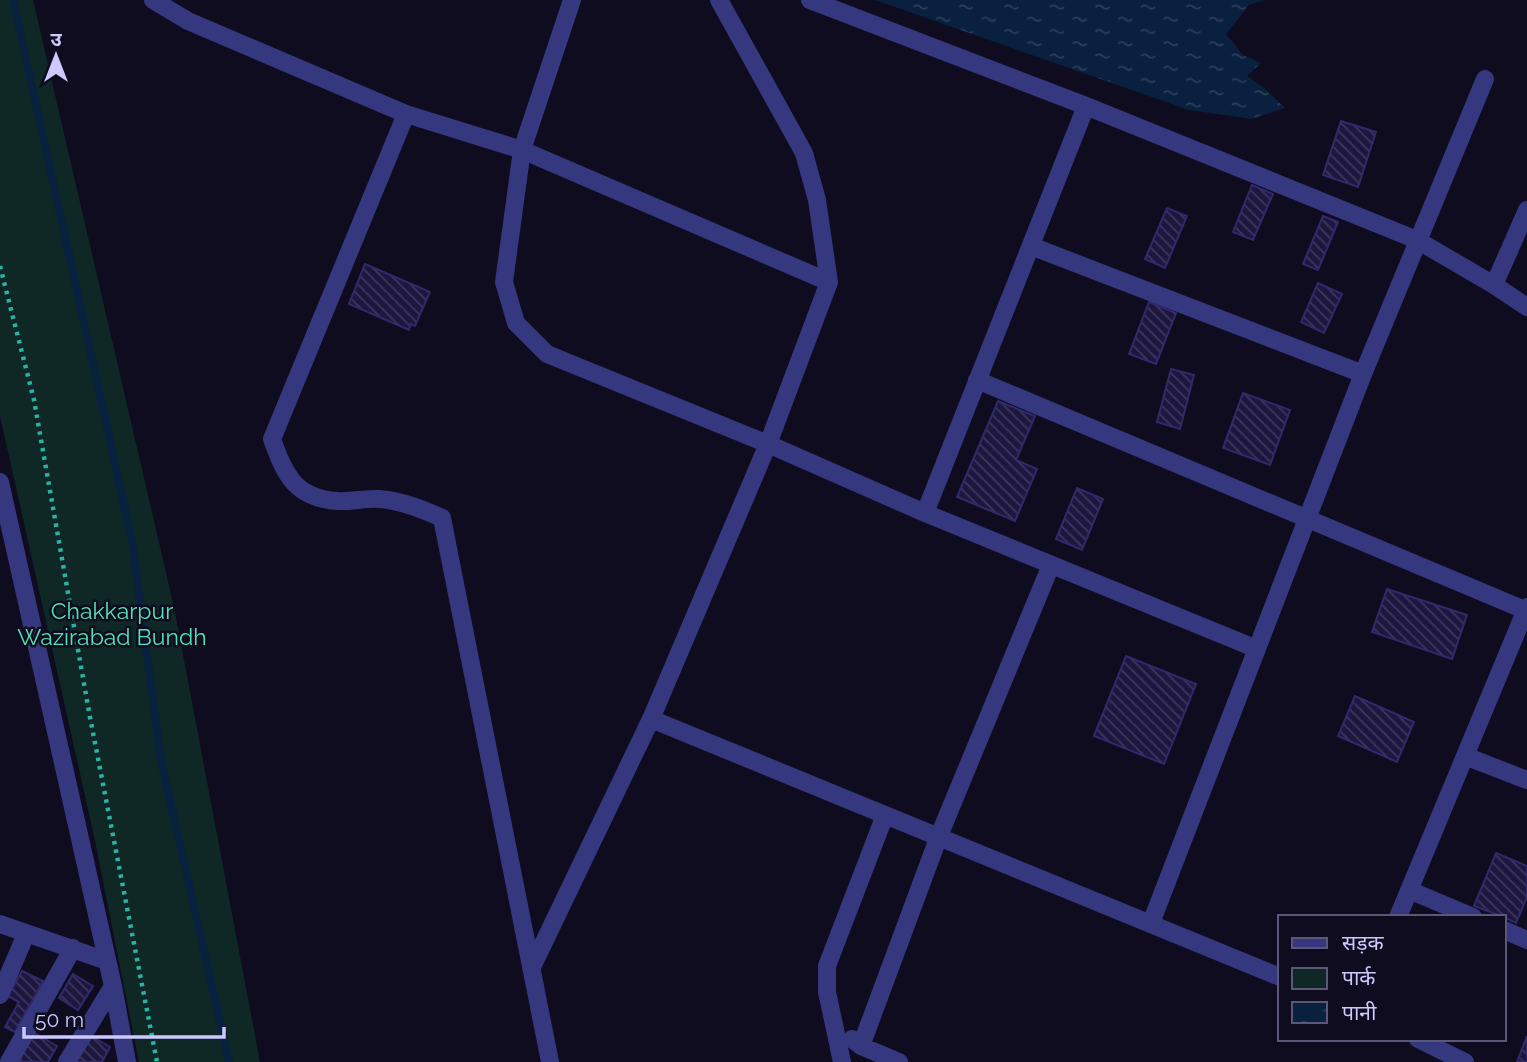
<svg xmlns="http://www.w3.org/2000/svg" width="1527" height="1062" font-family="Raleway,'Noto Sans Devanagari',sans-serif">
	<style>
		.green { fill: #0f2826 }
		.water { fill: url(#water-ripples) }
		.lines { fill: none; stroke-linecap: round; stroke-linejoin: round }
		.stream { stroke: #0a203f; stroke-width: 8 }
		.building { fill: url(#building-back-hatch); stroke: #32296c; stroke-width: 2 }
		.path { stroke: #2ab2a2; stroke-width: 4.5; stroke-dasharray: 3.5 5; stroke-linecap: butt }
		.street { stroke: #35377f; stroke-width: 18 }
		.labels { text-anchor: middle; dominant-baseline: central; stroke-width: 5; stroke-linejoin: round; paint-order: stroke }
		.park-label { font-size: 23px; fill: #53e1b5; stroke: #0e0c1e }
	</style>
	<defs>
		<pattern id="water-ripples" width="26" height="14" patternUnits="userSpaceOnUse" patternTransform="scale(1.75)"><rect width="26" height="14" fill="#0a203f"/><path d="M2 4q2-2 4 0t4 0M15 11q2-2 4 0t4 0" fill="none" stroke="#2c3f5c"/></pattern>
		<pattern id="building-back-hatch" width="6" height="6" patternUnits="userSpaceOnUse" patternTransform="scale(1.75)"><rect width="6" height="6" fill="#1d1740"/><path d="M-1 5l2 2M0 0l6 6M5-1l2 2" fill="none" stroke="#3d375d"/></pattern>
	</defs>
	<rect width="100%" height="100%" fill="#0e0c1e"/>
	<!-- green -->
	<path class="green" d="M0,0h33l141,607 86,455h-121l-45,-226 -94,-420z"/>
	<!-- water -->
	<path class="water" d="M875,0h389l-15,5 -23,29 17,21 18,8 -14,13 17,12 21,20 -33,11 -63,-9z"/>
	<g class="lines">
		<!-- stream -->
		<path class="stream" d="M13,0l119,541 29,219 68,302"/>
	</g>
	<!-- building -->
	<path class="building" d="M1341,121l35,11 -18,55 -35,-12z
		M1252,185l21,9 -20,46 -20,-8z
		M1167,208l20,8 -22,52 -20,-9z
		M1323,216l15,6 -20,48 -15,-6z
		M365,264l65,28 -15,34 -4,-2 -2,6 -60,-26z
		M1318,283l24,11 -18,39 -23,-11z
		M1149,302l27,11 -20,51 -27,-10z
		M1171,369l23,6 -14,54 -23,-7z
		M1243,393l47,17 -20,55 -47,-17z
		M998,401l37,15 -19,44 21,9 -22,52 -58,-24z
		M1077,488l26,11 -21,51 -26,-11z
		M1387,589l80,26 -15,44 -80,-27z
		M1126,656l70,28 -32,80 -70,-28z
		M1355,696l59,26 -17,40 -59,-26z
		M1496,853l31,13v31l-11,26 -12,-6 -30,-11z
		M22,971l21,10 -28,51 -10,-5 14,-25 -11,-6z
		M73,974l20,12 -15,24 -19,-12z
		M35,1033l22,13 -9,16h-30z
		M88,1034l22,13 -8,15h-30z
		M1527,1036v26h-10z"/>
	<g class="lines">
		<!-- path -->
		<path class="path" d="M0,266l34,134 55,312 68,350"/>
		<!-- street -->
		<path class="street" d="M153,0l35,21 218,93 116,36 307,132
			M572,0l-50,150 -18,132 12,41 31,31 221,90 157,69 332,136
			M810,0l276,106 331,134 77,45 33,22
			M406,114l-134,325c13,36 23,59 65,62 14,1 29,-3 43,-2 22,2 42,10 62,19l108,544
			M1031,246l332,128
			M1494,285l33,-75
			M977,380l550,231
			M0,482l113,504 14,76
			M925,513l161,-407
			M651,719l629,258
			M1465,756l62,24
			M1409,890l64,27
			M1398,917l129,-310
			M1151,923l212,-549 122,-295
			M0,924l107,37
			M1504,930l23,10
			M532,967l119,-248 117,-275 61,-162 -12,-82 -13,-47 -85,-153
			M0,995l26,-61
			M852,1039l9,7 38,16
			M1418,1039l47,23
			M861,1046l78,-210 112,-271
			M9,1062l64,-114
			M67,1062l46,-76
			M842,1062l-15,-70v-26l58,-151"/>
	</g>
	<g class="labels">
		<!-- park labels -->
		<g class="park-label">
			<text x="112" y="610">Chakkarpur<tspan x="112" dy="26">Wazirabad Bundh</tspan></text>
		</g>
	</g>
	<!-- legend -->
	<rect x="1278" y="915" width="228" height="126" fill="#0e0c1e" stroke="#5a5878" stroke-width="2"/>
	<rect x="1292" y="938" width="35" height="10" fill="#35377f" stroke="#5a5878" stroke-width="2"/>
	<text x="1342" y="950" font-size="21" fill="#ccc9ff">सड़क</text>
	<rect x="1292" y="968" width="35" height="21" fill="#0f2826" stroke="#5a5878" stroke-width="2"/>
	<text x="1342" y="985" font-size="21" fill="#ccc9ff">पार्क</text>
	<rect x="1292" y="1002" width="35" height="21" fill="url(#water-ripples)" stroke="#5a5878" stroke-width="2"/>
	<text x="1342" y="1020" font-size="21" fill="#ccc9ff">पानी</text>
	<!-- north arrow -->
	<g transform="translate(56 56)" stroke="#0e0c1e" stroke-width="5" paint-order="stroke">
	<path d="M0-5L12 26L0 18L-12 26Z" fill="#ccc9ff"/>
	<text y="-10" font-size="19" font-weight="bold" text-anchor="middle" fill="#ccc9ff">उ</text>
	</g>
	<!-- scale -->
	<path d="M24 1027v10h200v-10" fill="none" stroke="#ccc9ff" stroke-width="3.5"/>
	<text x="35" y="1027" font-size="21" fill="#ccc9ff" stroke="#0e0c1e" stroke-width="5" paint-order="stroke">50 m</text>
</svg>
